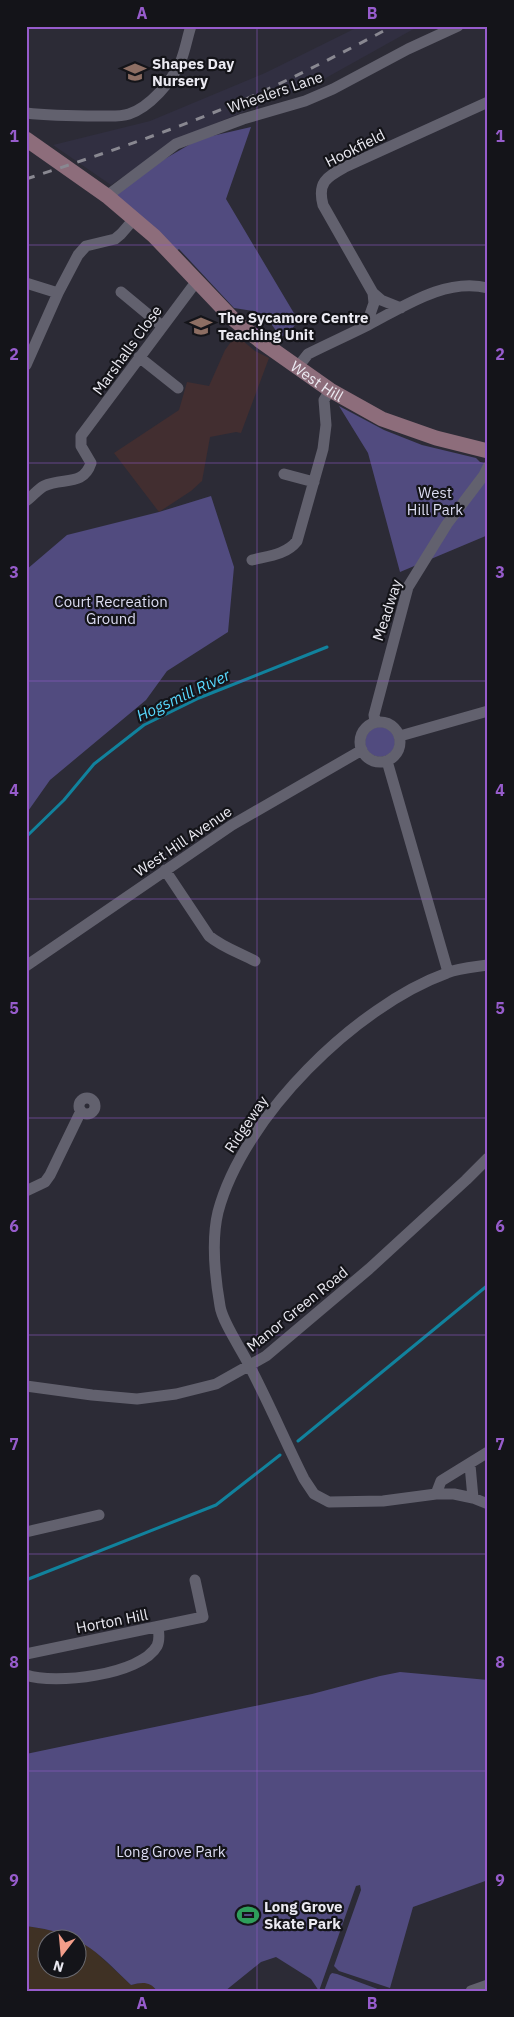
<svg xmlns="http://www.w3.org/2000/svg" width="514" height="2017" font-family="'IBM Plex Sans',sans-serif">
	<style>
		.built { fill: #312f41 }
		.industrial { fill: #422e30 }
		.education { fill: #3f3124; fill-rule: evenodd }
		.green { fill: #514b7f }
		.lines { fill: none; stroke-linecap: round; stroke-linejoin: round }
		.stream { stroke: #11829d; stroke-width: 3 }
		.street { stroke: #62616e; stroke-width: 11 }
		.secondary { stroke: #8d6d7b; stroke-width: 15 }
		.rail { stroke: #898891; stroke-width: 3; stroke-dasharray: 9 9; stroke-linecap: butt }
		.grid { fill: none; stroke: #975ccc; stroke-width: 1; stroke-opacity: 0.55 }
		.labels { text-anchor: middle; dominant-baseline: central; stroke-width: 4.5; stroke-linejoin: round; paint-order: stroke }
		.poi-label { font-size: 15px; font-weight: bold; fill: #ebeaf2; stroke: #141419; text-anchor: start }
		.street-label { font-size: 15px; fill: #ebeaf2; stroke: #141419 }
		.park-label { font-size: 15px; fill: #dcdcf2; stroke: #141419 }
		.water-label { font-size: 16px; font-style: italic; fill: #59daff; stroke: #141419 }
		.neatline { fill: none; stroke: #975ccc; stroke-width: 2 }
		.grid-label { font-size: 16px; text-anchor: middle; font-weight: bold; fill: #975ccc }
	</style>
	<rect width="100%" height="100%" fill="#2c2b36"/>
	<!-- built -->
	<path class="built" d="M360,26h59l-95,53 -144,59 -69,47 -58,-40 97,-24 115,-48z"/>
	<!-- industrial -->
	<path class="industrial" d="M236,335l19,16 14,7 -28,75 -5,-1 -26,5 -8,44 -11,10 -32,21 -45,-59 65,-43 8,-28 22,4 16,-36z"/>
	<!-- education -->
	<path class="education" d="M26,1926l31,5 19,8 14,8 41,38 14,-3 7,3 5,6h-131zM48,1940h30v30h-30z"/>
	<!-- green -->
	<path class="green" d="M251,127l-25,72 72,121 -11,17 -8,-2 -7,-10 -10,-9 -9,-5 -19,-3 -55,-59 -3,2 -61,-55 41,-32 43,-25z
		M339,406l45,24 38,15 54,13 4,4 8,2v71l-88,37 -32,-119z
		M211,496l23,71 -6,65 -61,39 -21,29 -96,80 -24,34v-244l41,-35 92,-23z
		M365 742a15 15 0 1 1 30 0a15 15 0 1 1-30 0Z
		M400,1672l88,8v200l-75,27 -23,81 -51,-17 -5,-5 27,-76 -1,-5 -4,1 -37,105 -8,-12 -35,-22 -15,5 -36,29h-68c-7,-10 -15,-9 -26,-6 -37,-36 -51,-52 -105,-59v-172l286,-60 68,-18z
		M332,1973l5,1 46,17h-59l6,-16z"/>
	<g class="lines">
		<!-- stream -->
		<path class="stream" d="M26,837l38,-37 30,-36 50,-39 55,-27 128,-51
			M298,1441l190,-156
			M26,1580l190,-75 64,-50"/>
		<!-- street -->
		<path class="street" d="M26,113c25,3 48,3 73,3 10,0 21,1 30,-2 21,-7 42,-32 51,-51 5,-11 7,-25 11,-37
			M107,196l69,-52 67,-25 62,-18 28,-12 75,-40 50,-23
			M26,283l32,10
			M121,292l41,34
			M373,293l8,7 20,8
			M366,326l8,-23 -1,-10 -50,-88c-6,-23 4,-28 22,-38l143,-65
			M139,357l39,31
			M26,365l32,-72 20,-38 8,-9 29,-7 6,-5 13,-15
			M297,368l11,-14c20,-10 40,-19 60,-29 35,-18 78,-48 120,-37
			M284,474l30,8
			M26,501c6,-4 12,-12 18,-15 19,-9 39,1 47,-23l-10,-17v-10l115,-154
			M252,560c16,-4 34,-5 45,-19l26,-92 3,-24 -2,-25 6,-10
			M360 742a20 20 0 1 1 40 0a20 20 0 1 1-40 0Z
			M375,722l-1,-7 34,-128 39,-63 37,-49 4,-8
			M400,736l88,-25
			M387,761l61,211
			M165,870l44,66c13,11 31,17 46,25
			M488,965c-13,2 -29,3 -41,8 -91,33 -204,144 -229,239 -7,29 -3,65 2,94 2,15 21,43 28,57 20,38 37,78 56,116l10,15 15,8 54,-1 53,-7h18l19,4 15,6
			M26,966l206,-141 130,-75
			M79 1106a8 8 0 1 1 16 0a8 8 0 1 1-16 0Z
			M26,1191l19,-9 5,-7 31,-64
			M26,1386l66,9 45,4 39,-5 40,-10 50,-28 103,-87 97,-89 22,-22
			M470,1465l3,33
			M436,1494l5,-13 47,-29
			M26,1532l73,-17
			M26,1654l177,-37 -8,-37
			M26,1675c28,10 115,0 131,-29 3,-6 2,-13 1,-19
			M471,1991l17,-6"/>
		<!-- secondary -->
		<path class="secondary" id="s1" d="M26,139l81,57 47,40 79,83 26,21 71,50 52,29 54,19 52,13"/>
		<!-- rail -->
		<path class="rail" d="M26,179c71,-23 142,-47 211,-76 53,-23 105,-50 156,-77"/>
	</g>
	<!-- grid -->
	<path class="grid" d="M257,26v1965M26,245h462M26,463h462M26,681h462M26,899h462M26,1118h462M26,1335h462M26,1554h462M26,1771h462"/>
	<!-- icons -->
	<defs>
		<g id="school-bare" transform="scale(1.725)"><path d="M0-5L7-2L0 1L-7-2ZM-4 1L0 2.5L4 1V4Q0 6-4 4Z" fill="#8d6e63" stroke="#141419" stroke-width="2.5" paint-order="stroke"/></g>
		<g id="university-bare" transform="scale(1.725)"><path d="M0-5L7-2L0 1L-7-2ZM-4 1L0 2.5L4 1V4Q0 6-4 4Z" fill="#8d6e63" stroke="#141419" stroke-width="2.5" paint-order="stroke"/></g>
		<g id="stadium-bare" transform="scale(1.725)"><path d="M0-5a6.5 5 0 1 0 0 10a6.5 5 0 1 0 0-10ZM-3.5-1.8h7v3.6h-7Z" fill="#2e9e5b" stroke="#141419" stroke-width="2.5" paint-order="stroke"/></g>
	</defs>
	<g fill-rule="evenodd">
		<use href="#school-bare" x="135" y="72"/>
		<use href="#university-bare" x="201" y="326"/>
		<use href="#stadium-bare" x="248" y="1915"/>
	</g>
	<g class="labels">
		<!-- poi labels -->
		<g class="poi-label">
			<text x="152" y="63">Shapes Day<tspan x="152" dy="17">Nursery</tspan></text>
			<text x="218" y="317">The Sycamore Centre<tspan x="218" dy="17">Teaching Unit</tspan></text>
			<text x="264" y="1906">Long Grove<tspan x="264" dy="17">Skate Park</tspan></text>
		</g>
		<!-- street labels -->
		<g class="street-label">
			<text transform="translate(275 92) rotate(-19)">Wheelers Lane</text>
			<text transform="translate(355 148) rotate(-27)">Hookfield</text>
			<text transform="translate(127 350) rotate(-54)">Marshalls Close</text>
			<text stroke="none"><textPath href="#s1" startOffset="380">West Hill</textPath></text>
			<text transform="translate(387 610) rotate(-72)">Meadway</text>
			<text transform="translate(183 841) rotate(-34)">West Hill Avenue</text>
			<text transform="translate(246 1124) rotate(-56)">Ridgeway</text>
			<text transform="translate(297 1309) rotate(-39)">Manor Green Road</text>
			<text transform="translate(112 1621) rotate(-11)">Horton Hill</text>
		</g>
		<!-- park labels -->
		<g class="park-label">
			<text x="435" y="492">West<tspan x="435" dy="17">Hill Park</tspan></text>
			<text x="111" y="601">Court Recreation<tspan x="111" dy="17">Ground</tspan></text>
			<text x="171" y="1851">Long Grove Park</text>
		</g>
		<!-- water labels -->
		<g class="water-label">
			<text transform="translate(183 695) rotate(-25)">Hogsmill River</text>
		</g>
	</g>
	<!-- border -->
	<rect width="514" height="2017" fill="none" stroke="#141419" stroke-width="55"/>
	<!-- north arrow -->
	<g transform="translate(62 1954) rotate(196)"><circle r="24" fill="#141419" stroke="#6a6a70"/>
	<path d="M0-4L9 19L0 12L-9 19Z" fill="#f49e8a"/>
	<text y="-8" font-size="14" font-weight="bold" text-anchor="middle" fill="#ebeaf2">N</text>
	</g>
	<rect x="28" y="28" width="458" height="1962" class="neatline"/>
	<g class="grid-label">
		<text x="142" y="19">A</text>
		<text x="372" y="19">B</text>
		<text x="14" y="142">1</text>
		<text x="500" y="142">1</text>
		<text x="14" y="360">2</text>
		<text x="500" y="360">2</text>
		<text x="14" y="578">3</text>
		<text x="500" y="578">3</text>
		<text x="14" y="796">4</text>
		<text x="500" y="796">4</text>
		<text x="14" y="1014">5</text>
		<text x="500" y="1014">5</text>
		<text x="14" y="1232">6</text>
		<text x="500" y="1232">6</text>
		<text x="14" y="1450">7</text>
		<text x="500" y="1450">7</text>
		<text x="14" y="1668">8</text>
		<text x="500" y="1668">8</text>
		<text x="14" y="1886">9</text>
		<text x="500" y="1886">9</text>
		<text x="142" y="2009">A</text>
		<text x="372" y="2009">B</text>
	</g>
</svg>
